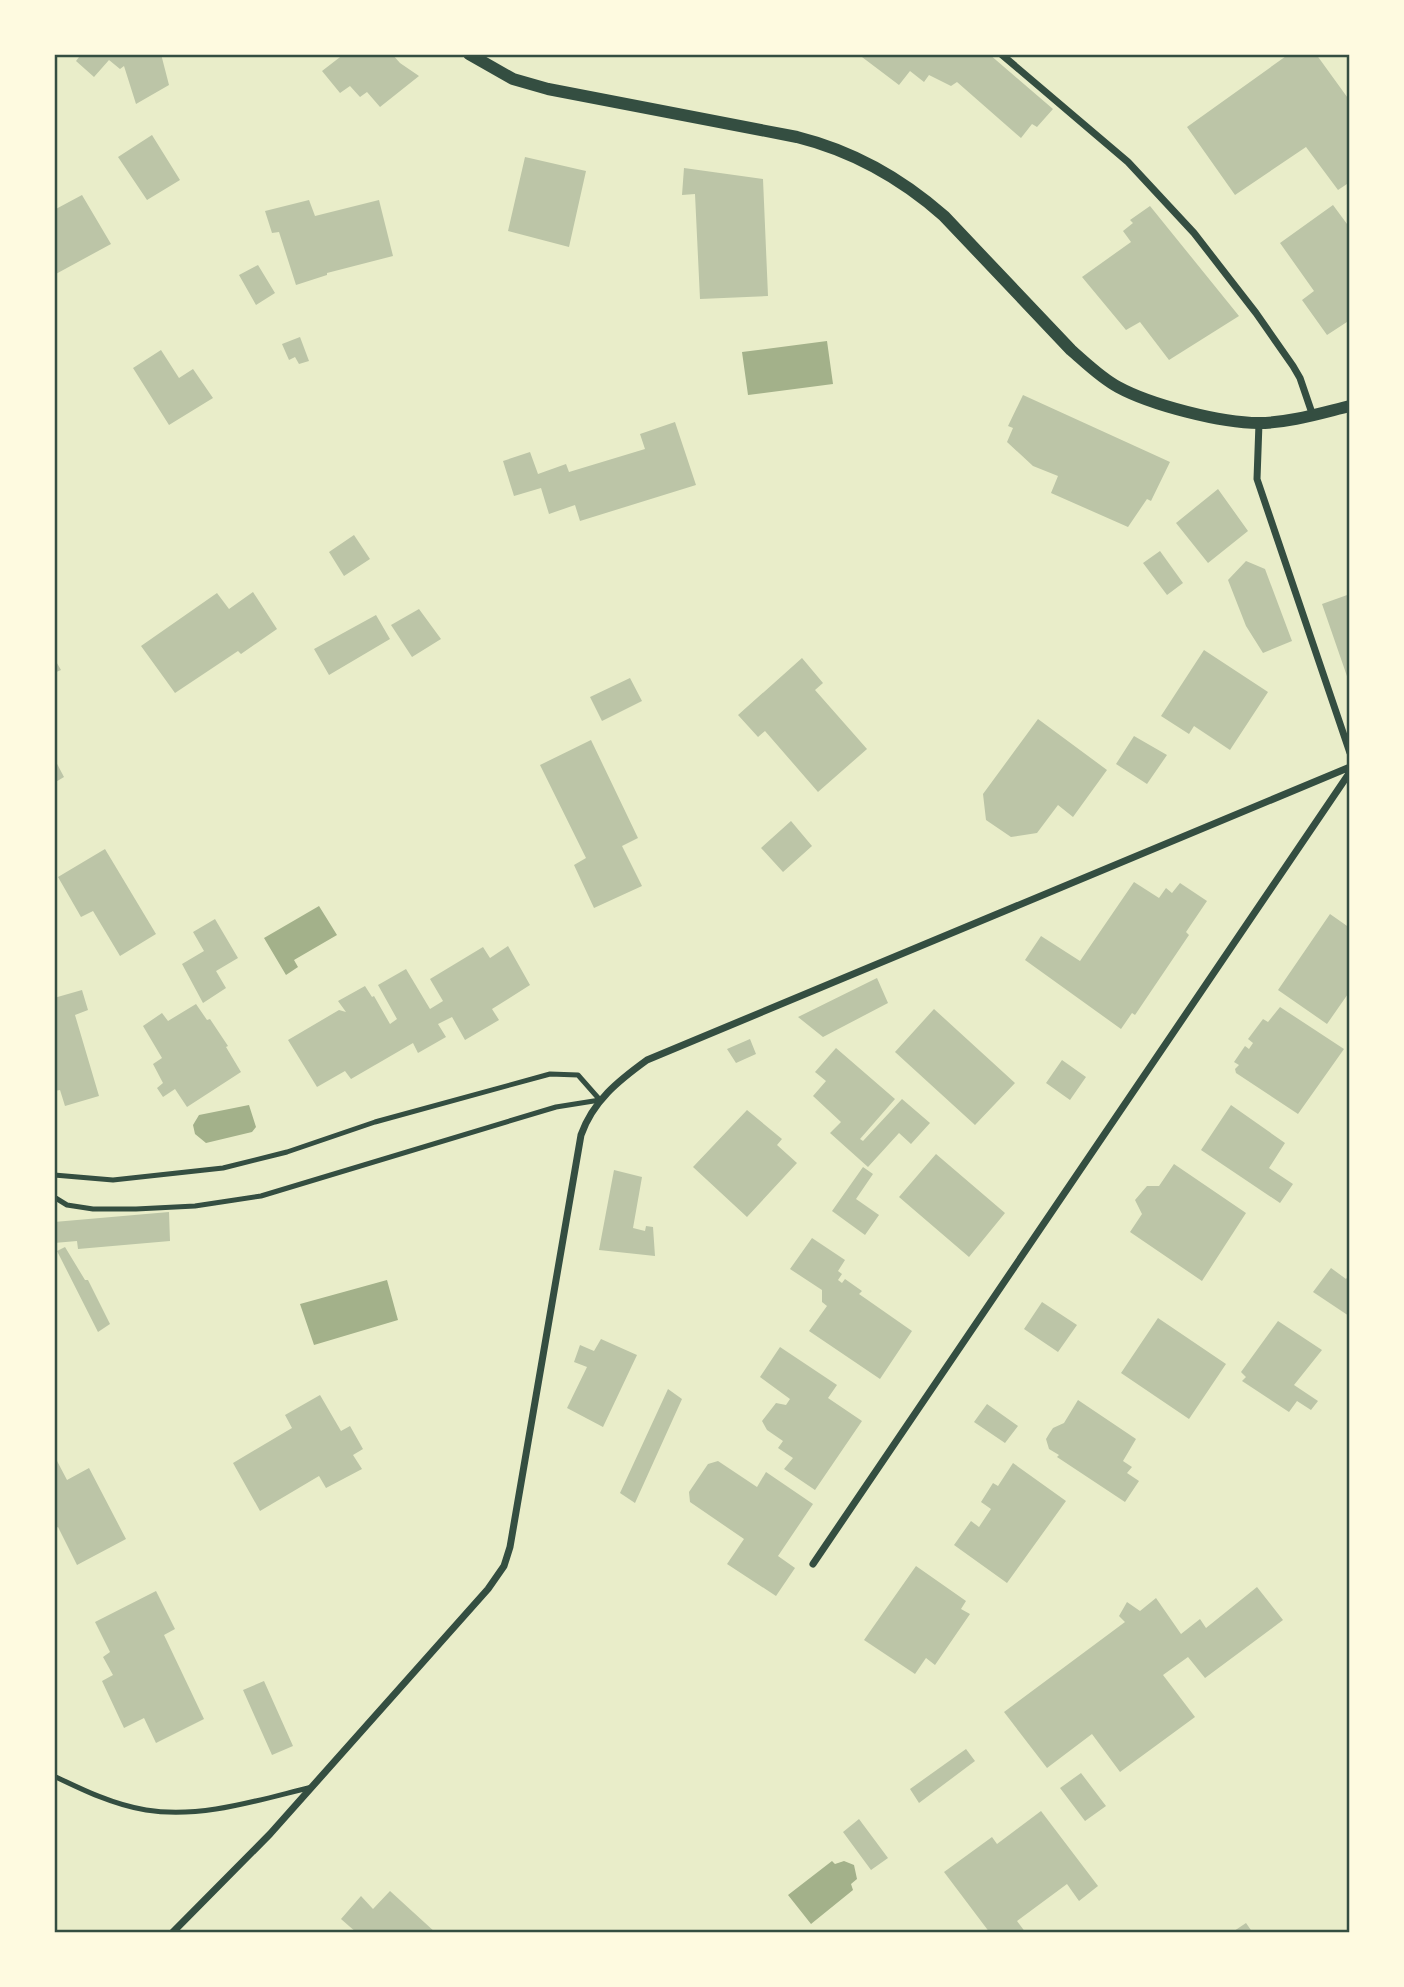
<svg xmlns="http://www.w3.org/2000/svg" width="1404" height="1987" font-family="Inter,sans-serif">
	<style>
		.water { fill: #a3b18a }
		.building { fill: #bcc5a7 }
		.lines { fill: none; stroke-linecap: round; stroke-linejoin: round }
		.service { stroke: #344e41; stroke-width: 5 }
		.minor { stroke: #344e41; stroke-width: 7 }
		.tertiary { stroke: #344e41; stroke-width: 12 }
		.neatline { fill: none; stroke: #344e41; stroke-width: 2.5 }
	</style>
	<rect width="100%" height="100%" fill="#e9edc9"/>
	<!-- water -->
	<path class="water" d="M827,341l6,43 -85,11 -6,-43z
		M319,906l18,29 -43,25 4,7 -12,8 -22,-37z
		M249,1105l7,22 -4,5 -46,11 -11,-9 -2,-9 6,-10z
		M387,1280l11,40 -84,25 -14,-41z
		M832,1861l3,3 9,-3 10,4 3,14 -6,5 2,6 -42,34 -23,-29z"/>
	<!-- building -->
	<path class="building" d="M76,54h85l8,31 -33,19 -12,-38 -4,3 -11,-9 -15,17 -18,-16 3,-4z
		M344,54h48l8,9 19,13 -39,31 -13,-15 -7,5 -10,-11 -10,7 -18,-22z
		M858,54h131l64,55 -16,18 -5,-3 -11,14 -64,-56 -6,4 -22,-11 -5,7 -14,-11 -11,14z
		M1289,54h27l34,47v81l-12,8 -32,-43 -71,48 -48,-68z
		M152,135l28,45 -33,20 -29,-43z
		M525,157l61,14 -17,76 -61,-16z
		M684,168l79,11 5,117 -68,3 -5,-105 -13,1z
		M82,195l29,49 -57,31v-65z
		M309,200l6,16 64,-16 14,56 -66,17v2l-31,10 -17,-53 -7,1 -7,-22z
		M1333,205l17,23v92l-23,15 -25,-35 12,-9 -34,-48z
		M1150,206l89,110 -70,44 -29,-38 -14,8 -44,-53 49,-35 -8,-11 10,-8 -3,-3z
		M258,265l17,28 -19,12 -17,-30z
		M300,337l9,24 -10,3 -4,-7 -6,3 -7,-16z
		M161,350l18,28 14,-9 20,29 -44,27 -36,-57z
		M1023,395l147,67 -19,39 -4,-2 -19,28 -77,-34 7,-17 -25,-10 -26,-24 6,-14 -5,-2z
		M675,422l21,63 -116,36 -5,-16 -26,9 -8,-26 -27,8 -11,-35 27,-9 8,22 28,-10 3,8 76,-23 -5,-15z
		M1218,489l30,42 -40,32 -32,-40z
		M354,535l16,24 -26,17 -15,-24z
		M1160,551l23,32 -16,12 -24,-32z
		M1246,561l19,8 27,72 -29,12 -17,-27 -18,-46z
		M253,592l24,37 -36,25 -3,-3 -63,42 -34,-47 76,-53 12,16z
		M1350,594v88h-1l-27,-78z
		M419,609l22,30 -29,18 -21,-32z
		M376,615l14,24 -61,36 -15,-26z
		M1204,650l64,42 -38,58 -36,-24 -5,8 -28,-18z
		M54,658l7,12 -7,3z
		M802,658l21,25 -8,7 52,59 -49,43 -53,-61 -7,6 -20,-22z
		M630,678l12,23 -40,20 -12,-24z
		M1038,719l69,51 -34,47 -15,-12 -21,28 -26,4 -25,-17 -3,-26z
		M1134,736l33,19 -20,29 -31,-20z
		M591,740l47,98 -16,8 20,40 -48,22 -20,-43 12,-7 -46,-93z
		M54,758l10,19 -10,6z
		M791,821l21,25 -29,26 -22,-24z
		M105,849l51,85 -36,22 -27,-45 -12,6 -23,-40z
		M1134,882l25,16 7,-10 6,5 8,-10 27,18 -21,31 3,3 -54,80 -3,-2 -11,16 -96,-69 16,-24 39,25z
		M1330,914l20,14v63l-23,33 -49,-34z
		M215,919l23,39 -22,13 10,17 -23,15 -21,-39 22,-13 -11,-19z
		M508,946l22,39 -38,24 7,11 -34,20 -13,-23 -14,7 8,13 -28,16 -5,-10 -62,36 -6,-8 -28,16 -29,-47 51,-30 7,2 -8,-11 27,-15 7,11 2,-1 16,28 7,-5 -19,-34 28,-16 24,40 13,-8 -13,-22 53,-32 7,11z
		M877,978l11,25 -65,34 -25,-20z
		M82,990l6,20 -13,5 24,81 -34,10 -5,-16 -6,1v-72l3,-1 -3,-20z
		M196,1004l11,16 3,-1 18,27 -2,1 15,25 -54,35 -12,-18 -12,8 -6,-9 6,-5 -10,-19 9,-6 -19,-32 19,-13 6,8z
		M1280,1007l64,42 -46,65 -62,-41 -1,-4 4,-4 -5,-3 11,-16 4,3 4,-6 -5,-4 15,-20 5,3z
		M934,1009l81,74 -40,42 -80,-73z
		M750,1039l6,15 -20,9 -9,-14z
		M836,1048l59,51 -35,40 3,2 39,-42 28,24 -19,21 -12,-11 -31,34 -38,-34 11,-11 -28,-26 13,-15 -11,-9z
		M1062,1060l24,17 -16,23 -24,-17z
		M1231,1105l54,38 -16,25 24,16 -13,19 -79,-53z
		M747,1110l35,29 -5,6 20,18 -50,54 -54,-50z
		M936,1154l69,59 -36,44 -70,-60z
		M1174,1164l72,49 -44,68 -72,-49 12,-18 -7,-14 12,-14h12z
		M863,1167l10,7 -17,25 23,16 -14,20 -33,-24z
		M614,1170l28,7 -9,51 12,3 1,-5 7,1 2,29 -56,-6z
		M169,1212l1,29 -92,8 -1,-8 -23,2v-21z
		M812,1238l33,22 -7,11 4,3 -4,6 4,3 3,-4 17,12 -3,3 53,37 -32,48 -71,-48 18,-25 -5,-4v-12l-32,-21z
		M65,1247l20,33h3l22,44 -12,8 -41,-81z
		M1331,1268l15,11 4,-5 -1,42 -36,-24z
		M1042,1302l35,23 -19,27 -34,-23z
		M1158,1318l68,46 -37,55 -68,-46z
		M1278,1321l44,29 -28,35 24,16 -7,9 -14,-9 -8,11 -47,-31 4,-4 -5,-5z
		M601,1339l36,16 -34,72 -36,-19 20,-41 -13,-5 6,-17 14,6z
		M780,1347l57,38 -9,13 34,23 -47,69 -31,-21 9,-11 -15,-10 5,-7 -16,-11 -5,-9 14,-18 10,2 4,-6 -30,-22z
		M668,1389l14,10 -47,104 -15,-10z
		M320,1395l21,36 9,-5 13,23 -10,6 9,14 -36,19 -7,-12 -59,35 -27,-48 59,-35 -7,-13z
		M1078,1400l58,39 -13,22 9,6 -5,6 12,8 -14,21 -68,-45 2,-2 -10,-6 -3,-10 3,-5 4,-6 11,-5z
		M987,1404l31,22 -13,17 -31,-21z
		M56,1459l11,21 22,-12 37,71 -49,26 -19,-38 -4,2v-69z
		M718,1461l39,26 9,-15 47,32 -35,52 17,12 -19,28 -49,-32 17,-25 -54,-37 -1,-10 19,-28z
		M1013,1463l53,38 -59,82 -53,-38 17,-24 8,6 12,-18 -10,-7 12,-19 5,3z
		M916,1566l50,35 -5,8 9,5 -35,51 -9,-7 -11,16 -51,-34z
		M1257,1587l26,33 -78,58 -17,-21 -25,18 32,42 -75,55 -28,-38 -45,34 -43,-56 121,-90 -6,-6 8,-14 13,9 16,-13 25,36 19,-15 6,9z
		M156,1591l19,38 -11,6 40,84 -48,24 -12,-25 -20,10 -22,-47 11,-6 -10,-18 7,-5 -15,-30z
		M264,1681l29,65 -21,9 -29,-65z
		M966,1749l9,12 -56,42 -9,-14z
		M1081,1773l25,33 -21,15 -25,-33z
		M1041,1811l57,75 -19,15 -12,-17 -50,37 9,12h-36l-46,-61 48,-35 5,7z
		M859,1819l29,39 -17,12 -28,-38z
		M390,1891l46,42h-79l-16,-14 20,-23 12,13z
		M1246,1923l7,10h-22z"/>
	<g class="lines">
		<!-- service -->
		<path class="service" d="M54,1175l59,5 110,-12 64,-16 88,-30 175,-48 28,1 22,25 -44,7 -295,89 -66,10 -59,3h-43l-26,-4 -13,-8
			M54,1776c29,14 60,29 92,34 55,9 112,-10 166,-23"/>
		<!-- minor -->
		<path class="minor" d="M1001,54l127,108 66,71 62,80 37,53 7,12 13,38
			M1259,423l-2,56 93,274
			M813,1564l537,-792
			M172,1933l98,-99 218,-245 16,-23 6,-19 71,-412c12,-34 37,-54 66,-75l703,-293"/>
		<!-- tertiary -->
		<path class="tertiary" d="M469,54l44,25 35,10 249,48c56,14 104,41 147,79l127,134c15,13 30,28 47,37 33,18 103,36 141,36 30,0 62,-10 91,-17"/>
	</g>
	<!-- border -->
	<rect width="1404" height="1987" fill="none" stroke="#fefae0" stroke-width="112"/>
	<rect x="56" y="56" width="1292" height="1875" class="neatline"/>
</svg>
